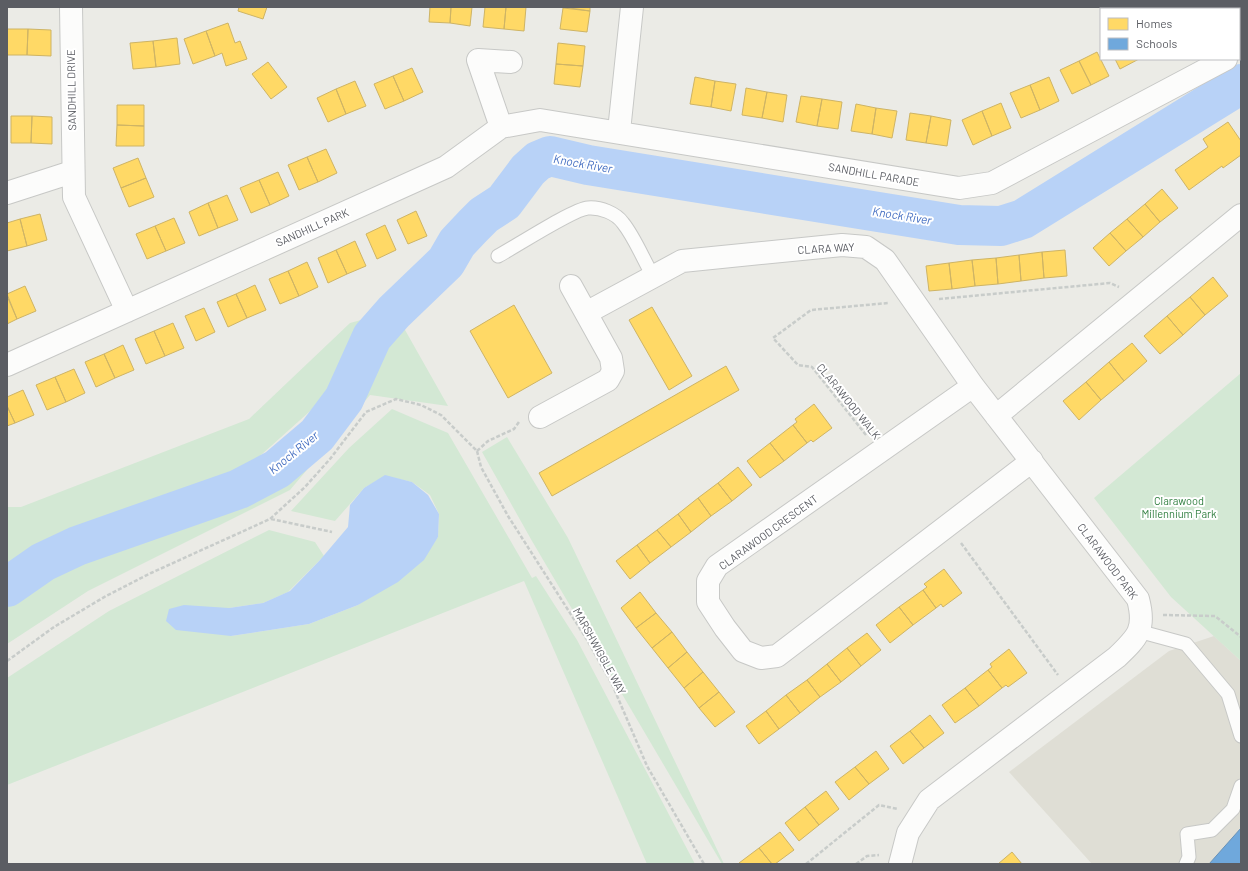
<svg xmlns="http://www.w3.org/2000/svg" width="1248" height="871" font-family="Barlow,sans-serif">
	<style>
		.education { fill: #dfded5 }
		.green { fill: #d3e8d4 }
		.water { fill: #b8d2f7 }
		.homes { fill: #ffd966; stroke: #ceb465 }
		.schools { fill: #6fa8dc; stroke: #6992b8 }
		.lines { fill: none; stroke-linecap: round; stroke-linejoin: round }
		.river { stroke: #b8d2f7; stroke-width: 40 }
		.lane-casing { stroke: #c7c8c6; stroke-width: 15 }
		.street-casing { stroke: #c7c8c6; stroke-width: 24 }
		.path { stroke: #c8ccca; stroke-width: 2.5; stroke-dasharray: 4 2; stroke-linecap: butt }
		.lane { stroke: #fcfcfb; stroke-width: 13 }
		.street { stroke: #fcfcfb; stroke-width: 22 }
		.labels { text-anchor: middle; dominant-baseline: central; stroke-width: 4; stroke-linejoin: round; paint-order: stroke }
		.street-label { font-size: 11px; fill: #5b5d63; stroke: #fff }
		.park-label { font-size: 11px; fill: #348143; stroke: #fff }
		.water-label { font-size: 12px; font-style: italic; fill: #456fc2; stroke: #fff }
	</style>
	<rect width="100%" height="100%" fill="#ebebe6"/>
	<!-- education -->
	<path class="education" d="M1214,636l27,25v203h-149l-83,-92 160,-121z"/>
	<!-- green -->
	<path class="green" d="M383,314l-46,73 -86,77 -244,109v-66h14l228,-88 101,-96z
		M396,314l52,92 -78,-11 -80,95 -202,101 -81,53v-41l28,-24 79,-40 93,-30 87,-44 58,-63z
		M1241,373v288l-70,-64 -77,-99z
		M392,409l56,24 84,145 4,-2 41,64 118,224h-48l-123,-283 -517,204v-107l102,-67 160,-81 46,12 9,14 -36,36 -25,11 -34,5 2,28 78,-12 49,-19 62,-42 18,-26 1,-23 -9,-19 -18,-13 -27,-6 -21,12 -29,33 -44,-10 58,-63z
		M507,437l61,101 156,326h-2l-190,-323 -50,-89z"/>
	<!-- water -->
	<path class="water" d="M385,475l27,7 16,13 11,19 -1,23 -14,23 -26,22 -40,23 -49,19 -78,12 -55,-6 -10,-9 3,-12 15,-4 45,3 34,-5 27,-12 30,-31 28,-33 2,-22 14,-17z"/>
	<!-- homes -->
	<path class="homes" d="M239,7h28l-4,12 -25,-8z
		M430,7h21l-1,16 -21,-1z
		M451,7h21l-2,19 -20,-3z
		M485,7h21l-2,22 -21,-2z
		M506,7h20l-2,24 -20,-2z
		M563,7h27v4z
		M1195,7h10l1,2h-19z
		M563,8l27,3 -3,21 -27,-3z
		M228,23l7,20 5,-2 7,18 -21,7 -4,-13 -7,3 -9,-25z
		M7,29h21l-1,26h-20z
		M28,29l23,1v26l-24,-1z
		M206,31l9,25 -22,8 -9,-25z
		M177,38l3,26 -24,3 -3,-26z
		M153,41l3,26 -23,2 -3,-26z
		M558,43l27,3 -2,20 -27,-2z
		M1097,52l12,24 -18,9 -12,-24z
		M1115,59h24l-19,10z
		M1079,61l12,24 -19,9 -12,-24z
		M268,62l19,25 -16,12 -19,-25z
		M556,64l27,2 -3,21 -26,-3z
		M412,68l11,24 -19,9 -11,-25z
		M393,76l11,25 -19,8 -11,-25z
		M695,77l20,4 -4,26 -21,-3z
		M1049,77l10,24 -19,9 -10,-25z
		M355,81l11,25 -20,8 -10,-25z
		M715,81l21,3 -5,27 -20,-4z
		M1030,85l10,25 -19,8 -11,-25z
		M746,88l21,4 -5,26 -20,-3z
		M336,89l10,25 -18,8 -11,-24z
		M767,92l20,3 -4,27 -21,-4z
		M801,96l21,3 -5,27 -21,-4z
		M822,99l20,3 -4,27 -21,-3z
		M1001,103l10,25 -19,8 -10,-25z
		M856,104l20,4 -4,26 -21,-3z
		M117,105h27v21l-27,-1z
		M876,108l21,3 -5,27 -20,-4z
		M982,111l10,25 -19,9 -11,-25z
		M910,113l21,3 -5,27 -20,-3z
		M11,116h21l-1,27h-20z
		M32,116l20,1v27l-21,-1z
		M931,116l20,4 -4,26 -21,-3z
		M1228,122l13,19v14l-18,13 -1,-2 -33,24 -14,-20 33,-23 -5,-8z
		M117,125l27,1v20h-28z
		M326,149l11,24 -19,9 -11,-25z
		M307,157l11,25 -19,8 -11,-25z
		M138,158l8,20 -25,10 -8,-20z
		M278,172l11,24 -19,9 -11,-25z
		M146,178l8,19 -25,10 -8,-19z
		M259,180l11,25 -19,8 -11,-25z
		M1162,189l16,19 -18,14 -15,-18z
		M227,195l11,25 -20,8 -10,-25z
		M208,203l10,25 -19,8 -10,-24z
		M1145,204l15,18 -17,15 -16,-18z
		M416,211l11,25 -19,8 -11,-24z
		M40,214l7,26 -20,6 -7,-27z
		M174,218l11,25 -19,8 -11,-25z
		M20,219l7,27 -20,5v-28z
		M1127,219l16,18 -17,14 -16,-18z
		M385,225l11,25 -19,9 -11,-25z
		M155,226l11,25 -19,8 -11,-25z
		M1110,233l16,18 -17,15 -16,-18z
		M355,241l11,25 -19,8 -11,-24z
		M336,250l11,24 -19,9 -10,-25z
		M1065,250l2,26 -23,2 -2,-26z
		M1042,252l2,26 -23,3 -2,-26z
		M1019,255l2,26 -23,3 -2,-26z
		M996,258l2,26 -23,2 -3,-26z
		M972,260l3,26 -23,3 -3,-26z
		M307,262l11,25 -19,9 -11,-25z
		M949,263l3,26 -23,2 -3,-25z
		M288,271l11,25 -19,8 -11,-25z
		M1213,277l15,19 -23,19 -15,-18z
		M255,285l11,25 -19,8 -11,-24z
		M25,286l11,25 -19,8 -10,-25z
		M236,294l11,24 -19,9 -11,-25z
		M7,296l10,23 -10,5z
		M1190,297l15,18 -22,20 -16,-19z
		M514,305l38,68 -44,25 -38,-67z
		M652,307l40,69 -23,14 -40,-70z
		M204,308l11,24 -19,9 -11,-25z
		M1167,316l16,19 -23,19 -16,-18z
		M173,323l11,25 -19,8 -11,-25z
		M154,331l11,25 -19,8 -11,-25z
		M1132,343l15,18 -23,20 -15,-19z
		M123,345l11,25 -19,8 -11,-24z
		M104,354l11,24 -19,9 -11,-25z
		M1109,362l15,19 -23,19 -15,-18z
		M726,366l13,24 -187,106 -13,-23z
		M74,369l11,24 -19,9 -11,-25z
		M55,377l11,25 -19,8 -11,-25z
		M1086,382l15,18 -22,20 -16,-19z
		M23,390l11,25 -19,8 -8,-17v-9z
		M814,404l18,24 -19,14 -2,-2 -4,3 -14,-18 4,-3 -2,-3z
		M7,406l8,17 -8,3z
		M793,425l14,18 -23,18 -14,-18z
		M770,443l14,18 -24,17 -13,-17z
		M738,467l14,18 -20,16 -14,-18z
		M718,483l14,18 -21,15 -13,-18z
		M698,498l13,18 -20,16 -13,-18z
		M678,514l13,18 -20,15 -14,-17z
		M657,530l14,17 -21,16 -13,-18z
		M637,545l13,18 -20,16 -14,-18z
		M944,569l18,24 -19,14 -2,-3 -5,4 -13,-18 4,-3 -3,-3z
		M923,590l13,18 -23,17 -14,-18z
		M640,592l16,21 -20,15 -15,-20z
		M899,607l14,18 -23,18 -14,-18z
		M656,613l16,19 -20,16 -16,-20z
		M672,632l15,20 -19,16 -16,-20z
		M867,633l14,17 -20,16 -14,-18z
		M847,648l14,18 -20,16 -14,-18z
		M1009,649l18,24 -19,14 -2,-2 -4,3 -14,-18 4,-3 -2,-3z
		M687,652l16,20 -19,16 -16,-20z
		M827,664l14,18 -21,15 -13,-17z
		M988,670l14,18 -23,18 -14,-18z
		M703,672l16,20 -20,16 -15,-20z
		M807,680l13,17 -20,16 -14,-18z
		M965,688l14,18 -24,17 -13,-18z
		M719,692l16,20 -20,15 -16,-19z
		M786,695l14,18 -21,16 -13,-18z
		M766,711l13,18 -20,15 -13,-18z
		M930,715l14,18 -20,15 -14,-17z
		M910,731l14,17 -21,16 -13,-18z
		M876,751l13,18 -20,15 -14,-17z
		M855,767l14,17 -20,16 -14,-18z
		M826,791l13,18 -20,16 -14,-18z
		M805,807l14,18 -20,16 -14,-18z
		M780,832l14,18 -19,14h-3l-13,-16z
		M759,848l13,16h-32l-1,-1z
		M1012,852l10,12h-24z"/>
	<!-- schools -->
	<path class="schools" d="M1241,828v36h-32z"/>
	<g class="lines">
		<!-- river -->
		<path class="river" d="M7,587l36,-25 34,-16 162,-57 38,-20 40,-34 27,-36 28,-62 22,-25 52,-50 11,-19 16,-17 11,-11 20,-13 24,-32 10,-9 12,-5 38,9 371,60 42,1 22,-7 218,-135"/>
		<!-- lane casing -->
		<g class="lane-casing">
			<path id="lane" d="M498,256c17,-9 75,-47 90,-48 12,-1 28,5 35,15 12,15 20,36 30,53
				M1138,631l48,13 42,50 13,42
				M1186,864l3,-7 -2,-23 25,-4 21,-21 8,-23"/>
		</g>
		<!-- street casing -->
		<g class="street-casing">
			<path id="street" d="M71,7l3,190 53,114
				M501,127l-23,-67 33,2
				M619,131l13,-124
				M7,193l65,-21
				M586,313l96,-52 160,-16 24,2 19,13 88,126 165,213c8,30 0,38 -21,58l-188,143 -21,33 -8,31
				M7,365l439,-198 55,-40 39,-7 419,68 33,-5 234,-124
				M973,386l-256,180 -9,15v21l17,26 18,23 18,7 16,-2 255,-195
				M996,416l245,-201
				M540,417l68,-37 5,-9 -2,-13 -40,-72"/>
		</g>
		<!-- path -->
		<path class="path" d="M939,299l171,-16 9,4
			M866,435l-54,-68 -14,-2 -25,-27 38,-28 77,-7
			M477,451l4,16 27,49 78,122 26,46 35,82 57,98
			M477,451l11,-10 26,-12 5,-7
			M271,519l61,13
			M961,543l97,132
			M1163,615l52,1 26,21
			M7,661l47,-34 52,-31 45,-23 119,-54 35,-32 25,-28 36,-47 30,-13 25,6 20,10 36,36
			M806,864l73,-59 19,4
			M856,864l11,-8 12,-1"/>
		<!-- lane -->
		<use href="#lane" class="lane"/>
		<!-- street -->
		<use href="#street" class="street"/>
	</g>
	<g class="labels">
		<!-- street labels -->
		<g class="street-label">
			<text transform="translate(71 90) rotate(-91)">SANDHILL DRIVE</text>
			<text transform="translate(874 174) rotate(10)">SANDHILL PARADE</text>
			<text transform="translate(312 227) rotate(-24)">SANDHILL PARK</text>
			<text transform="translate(826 248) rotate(-3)">CLARA WAY</text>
			<text transform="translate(849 401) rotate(51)">CLARAWOOD WALK</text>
			<text transform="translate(768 532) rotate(-36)">CLARAWOOD CRESCENT</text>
			<text transform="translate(1108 561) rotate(53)">CLARAWOOD PARK</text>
			<text transform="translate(600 651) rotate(61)">MARSHWIGGLE WAY</text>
		</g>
		<!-- park labels -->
		<g class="park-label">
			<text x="1179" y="500">Clarawood<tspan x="1179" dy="13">Millennium Park</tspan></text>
		</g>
		<!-- water labels -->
		<g class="water-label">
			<text transform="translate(583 163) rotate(10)">Knock River</text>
			<text transform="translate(902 215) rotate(9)">Knock River</text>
			<text transform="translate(293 452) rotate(-39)">Knock River</text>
		</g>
	</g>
	<!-- border -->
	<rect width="1248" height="871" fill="none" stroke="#5b5d63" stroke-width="16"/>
	<!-- legend -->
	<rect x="1100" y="8" width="140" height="52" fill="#ffffff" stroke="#bdbec1"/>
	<rect x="1108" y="18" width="20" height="12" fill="#ffd966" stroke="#bdbec1"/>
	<text x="1136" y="28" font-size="12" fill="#5b5d63">Homes</text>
	<rect x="1108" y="38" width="20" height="12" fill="#6fa8dc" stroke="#bdbec1"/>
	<text x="1136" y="48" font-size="12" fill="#5b5d63">Schools</text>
</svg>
